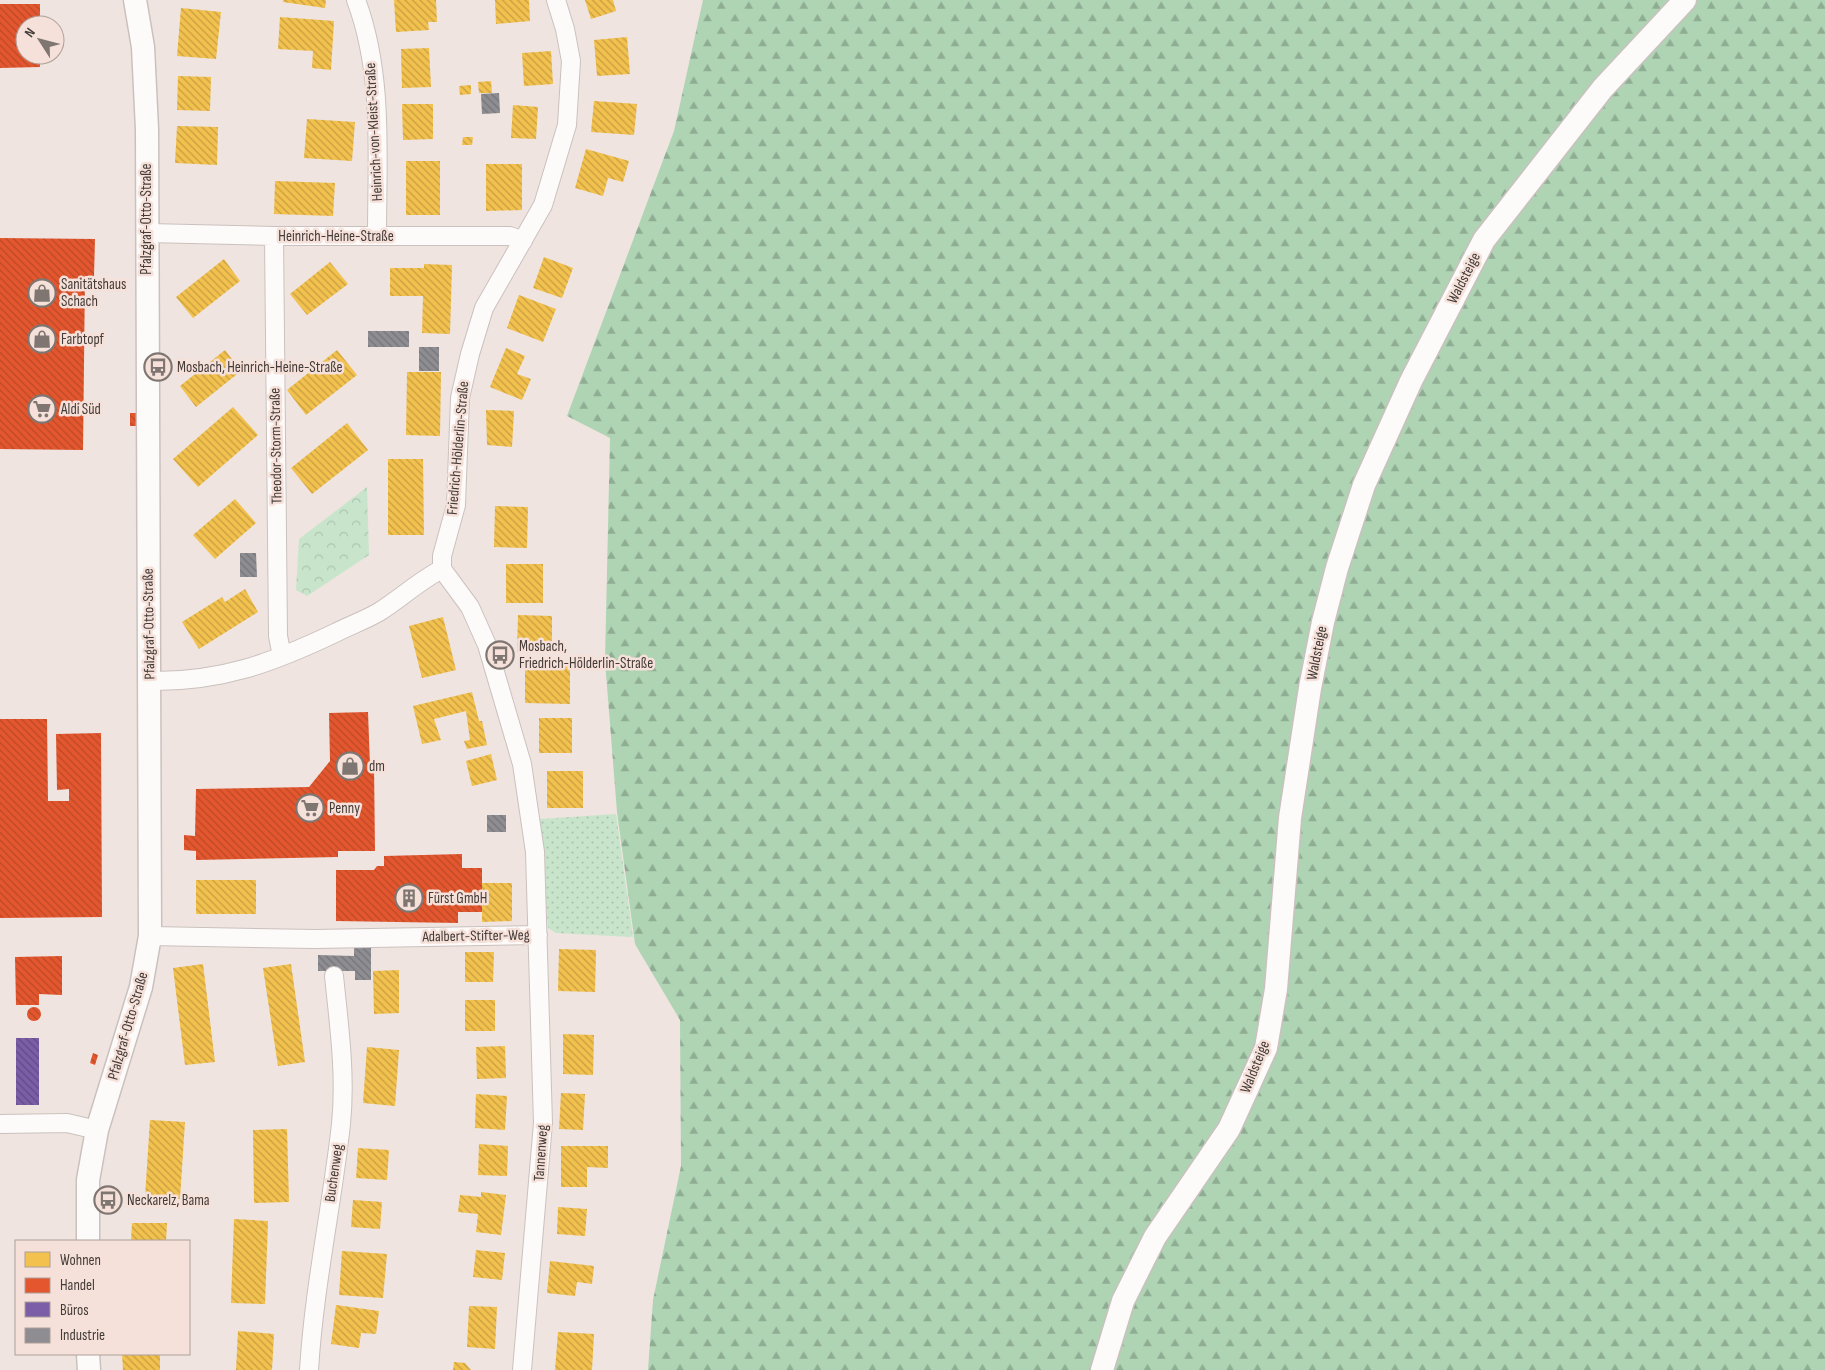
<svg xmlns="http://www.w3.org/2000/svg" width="1825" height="1370" font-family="'Sofia Sans Condensed',sans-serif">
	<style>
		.grass { fill: url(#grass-dots) }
		.forest { fill: url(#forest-firs) }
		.park { fill: url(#park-crowns) }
		.homes { fill: url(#homes-back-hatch) }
		.shops { fill: url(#shops-back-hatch) }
		.offices { fill: url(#offices-back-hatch) }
		.industry { fill: url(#industry-back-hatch) }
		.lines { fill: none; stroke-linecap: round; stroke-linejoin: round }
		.minor-casing { stroke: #cac1be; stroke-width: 20 }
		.tertiary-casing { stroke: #cac1be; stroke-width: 25 }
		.minor { stroke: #fdfbfa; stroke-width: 18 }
		.tertiary { stroke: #fdfbfa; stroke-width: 22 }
		.labels { text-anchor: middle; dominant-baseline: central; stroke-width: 5; stroke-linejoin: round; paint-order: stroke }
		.street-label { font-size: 15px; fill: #433b38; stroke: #f5e1d9 }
		.poi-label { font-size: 15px; fill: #433b38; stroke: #f5e1d9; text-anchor: start }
	</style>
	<defs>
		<pattern id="grass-dots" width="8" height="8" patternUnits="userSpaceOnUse" patternTransform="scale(1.25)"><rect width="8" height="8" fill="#c8e5cb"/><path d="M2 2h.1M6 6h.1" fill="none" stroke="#adc5af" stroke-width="1.8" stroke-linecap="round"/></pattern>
		<pattern id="forest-firs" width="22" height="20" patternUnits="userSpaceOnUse" patternTransform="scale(1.25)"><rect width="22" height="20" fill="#aed4b4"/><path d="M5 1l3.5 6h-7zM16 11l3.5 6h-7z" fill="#8fad93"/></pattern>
		<pattern id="park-crowns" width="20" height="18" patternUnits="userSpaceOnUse" patternTransform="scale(1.25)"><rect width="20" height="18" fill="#c8e5cb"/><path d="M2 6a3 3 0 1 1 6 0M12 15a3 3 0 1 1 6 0" fill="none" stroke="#adc5af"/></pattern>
		<pattern id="homes-back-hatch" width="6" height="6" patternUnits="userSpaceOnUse" patternTransform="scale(1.25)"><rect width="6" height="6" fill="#f2c14e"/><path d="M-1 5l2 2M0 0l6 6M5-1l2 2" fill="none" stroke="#c69e42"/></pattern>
		<pattern id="shops-back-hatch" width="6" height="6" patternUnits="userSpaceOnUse" patternTransform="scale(1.25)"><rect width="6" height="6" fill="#e4572e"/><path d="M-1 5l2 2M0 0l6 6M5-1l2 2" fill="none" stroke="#ba4928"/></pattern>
		<pattern id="offices-back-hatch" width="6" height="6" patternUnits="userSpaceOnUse" patternTransform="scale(1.25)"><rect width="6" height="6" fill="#7b5ea7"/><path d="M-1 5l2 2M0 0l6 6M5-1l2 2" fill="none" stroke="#614b82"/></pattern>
		<pattern id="industry-back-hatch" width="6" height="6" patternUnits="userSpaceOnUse" patternTransform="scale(1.25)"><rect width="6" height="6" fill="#8d8d92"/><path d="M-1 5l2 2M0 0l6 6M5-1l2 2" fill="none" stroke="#757478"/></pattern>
	</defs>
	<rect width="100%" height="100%" fill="#efe4df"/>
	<!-- grass -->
	<path class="grass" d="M616,814l17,123 -77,-4 -8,-5 -8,-109z"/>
	<!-- forest -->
	<path class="forest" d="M703,0h1122v1370h-1177l5,-70 28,-134 -1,-146 -45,-76 -18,-132 -12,-151 5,-223 -43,-22 107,-285z"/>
	<!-- park -->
	<path class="park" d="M367,487l2,68 -62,41 -11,-6 3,-51z"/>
	<!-- homes -->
	<path class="homes" d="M283,0h43l-1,8 -42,-6z
		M394,0h42l1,22h-9l1,8 -33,2z
		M495,0h34l1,21 -34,3z
		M585,0h28l3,11 -25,8z
		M181,8l40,4 -5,47 -39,-3z
		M280,17l54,4 -3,49 -19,-2 1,-17 -35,-2z
		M627,37l3,37 -33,2 -3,-36z
		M429,48l2,39 -29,1 -1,-39z
		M551,51l2,33 -29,2 -2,-33z
		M178,76l33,1 -1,34 -33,-1z
		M491,81l1,12h-13l-1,-11z
		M471,85v9l-11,1 -1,-9z
		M594,101l43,3 -3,31 -43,-3z
		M402,104h31v35l-30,1z
		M513,105l25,2 -2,32 -25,-1z
		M307,119l48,3 -3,39 -48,-3z
		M177,126l41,1 -1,38 -42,-2z
		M463,137h10l-1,8h-10z
		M586,149l43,12 -6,21 -15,-4 -5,18 -28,-8z
		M406,161h34v54h-34z
		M486,164h36v46l-36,1z
		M275,181l60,2 -2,33 -59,-2z
		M544,257l29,11 -11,30 -29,-10z
		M224,259l16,22 -47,37 -17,-21z
		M330,262l18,22 -41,31 -17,-21z
		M424,264l28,1 -2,69 -28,-1 1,-37h-33v-28h34z
		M519,295l37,14 -13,33 -36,-14z
		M506,348l19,8 -8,18 14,5 -9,21 -32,-13z
		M225,350l16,21 -45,36 -16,-21z
		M337,350l20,25 -51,40 -19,-25z
		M407,372h34l-1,64 -34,-1z
		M233,407l25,28 -60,52 -25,-28z
		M486,410l28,1 -2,36 -25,-2z
		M347,423l21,27 -56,44 -21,-26z
		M388,459h35l1,76h-36z
		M235,499l21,24 -41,36 -22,-24z
		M495,506l33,1 -1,41 -33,-1z
		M506,564h37v39h-37z
		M245,589l13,23 -59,37 -17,-27 40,-25 3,5z
		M518,615l34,1v25h-11v11h-24z
		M443,617l13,53 -34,8 -13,-52z
		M525,665h45v39l-45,-1z
		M472,692l7,29h3l5,24 -20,4 -3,-8 6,-1 -4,-29 -32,8 7,21 -19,4 -9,-38z
		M539,718h33v35h-33z
		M491,754l6,26 -25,6 -6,-25z
		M547,771h36v37h-36z
		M196,880h60v34h-60z
		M482,883h30v38l-30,1z
		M559,949l37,1 -1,42 -37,-1z
		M465,952h29l-1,30h-28z
		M203,964l12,98 -30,3 -12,-97z
		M291,964l14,98 -27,4 -15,-98z
		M399,970v43l-25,1 -1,-43z
		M465,1000h30v31h-30z
		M563,1034l31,1 -1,40 -30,-1z
		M505,1046l1,32 -29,1 -1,-32z
		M367,1047l32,3 -4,56 -32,-3z
		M561,1093l24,1 -2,36 -24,-1z
		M476,1094l31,2 -2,34 -30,-2z
		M150,1120l35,2 -5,77 -35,-2z
		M287,1129l2,73 -35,1 -1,-73z
		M479,1144l29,2 -1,30 -29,-1z
		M561,1146h47v22l-21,-1v20h-26z
		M358,1148l31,2 -2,30 -31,-2z
		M481,1192l25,3 -5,40 -25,-3 2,-18 -20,-2 2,-17 21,2z
		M353,1200l29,2 -2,27 -29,-2z
		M558,1207l29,2 -2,27 -28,-2z
		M234,1219l34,2 -3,83 -34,-1z
		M132,1223h35l-1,18h-35z
		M476,1250l29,3 -3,27 -29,-3z
		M342,1251l45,3 -4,44 -44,-3z
		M550,1261l44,5 -2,18 -15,-2 -2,14 -28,-3z
		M336,1305l43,6 -3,23 -15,-1 -2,15 -28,-4z
		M469,1306l28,1 -2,42 -28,-2z
		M238,1331l36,3 -2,36h-36z
		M558,1332l36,2 -2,36h-37z
		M122,1354h38v16h-37z
		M454,1362l11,1 6,7h-18z"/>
	<!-- shops -->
	<path class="shops" d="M0,4h40v21h-15v30h15v12l-40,1z
		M0,238l95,1 -1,37h-9l-2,174 -83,-1z
		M130,413h6v13h-6z
		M368,712l2,53h4l1,86h-37v6l-142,3v-9l-12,-1v-15l11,1 1,-47 113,-2 21,-26 -1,-48z
		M0,719h47l1,82h21v-12l-12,1 -1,-56 45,-1 1,184 -102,1z
		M462,854v14h20v44h-24v11l-122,-2v-51h38l3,-4h7v-10z
		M62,956v39l-23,-1v11h-23l-1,-48z
		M27 1014a7 7 0 1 1 14 0a7 7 0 1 1-14 0Z
		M93,1053l5,2 -3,10 -5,-2z"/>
	<!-- offices -->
	<path class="offices" d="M16,1038h23v67h-23z"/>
	<!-- industry -->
	<path class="industry" d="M499,93l1,20 -18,1 -1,-20z
		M368,331h41v16h-41z
		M419,347h20v24h-20z
		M240,553h16l1,24h-17z
		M487,815h19v17h-19z
		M354,948h17v32h-16v-9h-37v-16l36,1z"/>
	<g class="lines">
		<!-- minor casing -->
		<g class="minor-casing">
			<path id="minor" d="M356,0c28,74 21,158 21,235
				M148,233l126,3h236l13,5
				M274,236l4,400 4,20
				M442,569l28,38 17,38 35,119 13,88 8,271 -21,247
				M442,569v-13l14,-51 4,-107 10,-44 14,-46 59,-103 24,-80 4,-64 -6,-32 -9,-29
				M150,681c71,1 122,-18 185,-48 14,-7 30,-13 44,-21 22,-14 40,-31 63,-43
				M150,936l165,3 223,-4
				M0,1124l67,-1 30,7
				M309,1370c5,-83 23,-164 32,-246 5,-49 -2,-99 -7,-148"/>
		</g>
		<!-- tertiary casing -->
		<g class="tertiary-casing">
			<path id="tertiary" d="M88,1241v-61l9,-50 44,-143 9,-51 -3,-807 -4,-82 -8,-47
				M88,1354l1,16
				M1102,1370l21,-69 32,-64 74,-108 37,-81 10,-59 14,-171 20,-130 13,-66 14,-54 27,-83 47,-104 73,-141 119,-152 82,-88"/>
		</g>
		<!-- minor -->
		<use href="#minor" class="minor"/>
		<!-- tertiary -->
		<use href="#tertiary" class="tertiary"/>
	</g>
	<!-- icons -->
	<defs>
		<g id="shop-ring" transform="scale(1.4375)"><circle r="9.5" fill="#f5e1d9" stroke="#7f7672" stroke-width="1.5"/><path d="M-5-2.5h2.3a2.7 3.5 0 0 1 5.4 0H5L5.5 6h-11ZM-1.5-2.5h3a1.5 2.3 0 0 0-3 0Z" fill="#7f7672"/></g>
		<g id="bus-ring" transform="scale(1.4375)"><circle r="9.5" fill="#f5e1d9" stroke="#7f7672" stroke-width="1.5"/><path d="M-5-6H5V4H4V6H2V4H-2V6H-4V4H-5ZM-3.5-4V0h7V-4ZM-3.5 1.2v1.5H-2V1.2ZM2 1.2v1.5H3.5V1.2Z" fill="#7f7672"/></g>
		<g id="supermarket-ring" transform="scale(1.4375)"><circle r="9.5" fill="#f5e1d9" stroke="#7f7672" stroke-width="1.5"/><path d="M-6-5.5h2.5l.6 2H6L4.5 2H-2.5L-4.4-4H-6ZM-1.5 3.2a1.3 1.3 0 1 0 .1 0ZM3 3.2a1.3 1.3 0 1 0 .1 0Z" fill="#7f7672"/></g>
		<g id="building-ring" transform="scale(1.4375)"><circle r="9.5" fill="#f5e1d9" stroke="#7f7672" stroke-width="1.5"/><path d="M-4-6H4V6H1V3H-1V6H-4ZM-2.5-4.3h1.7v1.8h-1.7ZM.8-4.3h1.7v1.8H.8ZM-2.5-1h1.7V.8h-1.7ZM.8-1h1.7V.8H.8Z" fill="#7f7672"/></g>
	</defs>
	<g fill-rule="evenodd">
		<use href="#shop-ring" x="42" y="293"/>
		<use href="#shop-ring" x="42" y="339"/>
		<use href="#bus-ring" x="158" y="367"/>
		<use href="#supermarket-ring" x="42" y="409"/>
		<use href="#bus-ring" x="500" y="655"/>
		<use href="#shop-ring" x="350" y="766"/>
		<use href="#supermarket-ring" x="310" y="808"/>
		<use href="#building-ring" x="409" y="898"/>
		<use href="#bus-ring" x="108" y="1200"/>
	</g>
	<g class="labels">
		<!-- street labels -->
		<g class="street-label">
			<text transform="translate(374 132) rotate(-93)">Heinrich-von-Kleist-Straße</text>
			<text transform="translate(146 219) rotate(-90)">Pfalzgraf-Otto-Straße</text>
			<text x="336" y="236">Heinrich-Heine-Straße</text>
			<text transform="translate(1464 278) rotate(-63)">Waldsteige</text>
			<text transform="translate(276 446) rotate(-91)">Theodor-Storm-Straße</text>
			<text transform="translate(458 448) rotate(-85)">Friedrich-Hölderlin-Straße</text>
			<text transform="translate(149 624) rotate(-91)">Pfalzgraf-Otto-Straße</text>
			<text transform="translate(1317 653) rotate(-79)">Waldsteige</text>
			<text transform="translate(476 936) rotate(-1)">Adalbert-Stifter-Weg</text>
			<text transform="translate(128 1026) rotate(-74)">Pfalzgraf-Otto-Straße</text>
			<text transform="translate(1255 1067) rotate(-68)">Waldsteige</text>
			<text transform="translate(541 1153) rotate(-86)">Tannenweg</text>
			<text transform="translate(334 1173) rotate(-82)">Buchenweg</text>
		</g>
		<!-- poi labels -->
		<g class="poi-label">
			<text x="61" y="284">Sanitätshaus<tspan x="61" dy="17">Schach</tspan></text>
			<text x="61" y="339">Farbtopf</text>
			<text x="177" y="367">Mosbach, Heinrich-Heine-Straße</text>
			<text x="61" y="409">Aldi Süd</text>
			<text x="519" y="646">Mosbach,<tspan x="519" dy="17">Friedrich-Hölderlin-Straße</tspan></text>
			<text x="369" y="766">dm</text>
			<text x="329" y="808">Penny</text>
			<text x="428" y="898">Fürst GmbH</text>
			<text x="127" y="1200">Neckarelz, Bama</text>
		</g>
	</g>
	<!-- legend -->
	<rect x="15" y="1240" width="175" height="115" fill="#f5e1d9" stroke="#ae9f99"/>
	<rect x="25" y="1252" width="25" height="15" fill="#f2c14e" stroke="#ae9f99"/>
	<text x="60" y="1265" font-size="15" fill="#433b38">Wohnen</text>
	<rect x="25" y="1278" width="25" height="15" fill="#e4572e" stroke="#ae9f99"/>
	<text x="60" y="1290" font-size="15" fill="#433b38">Handel</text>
	<rect x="25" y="1302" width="25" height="15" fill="#7b5ea7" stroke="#ae9f99"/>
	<text x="60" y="1315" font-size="15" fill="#433b38">Büros</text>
	<rect x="25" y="1328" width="25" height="15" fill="#8d8d92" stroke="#ae9f99"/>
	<text x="60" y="1340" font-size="15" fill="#433b38">Industrie</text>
	<!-- north arrow -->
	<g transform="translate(40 40) rotate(306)"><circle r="24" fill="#f5e1d9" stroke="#ae9f99"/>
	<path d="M0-4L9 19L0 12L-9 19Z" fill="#7f7672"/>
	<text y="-8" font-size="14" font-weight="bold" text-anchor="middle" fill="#433b38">N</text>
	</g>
</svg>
